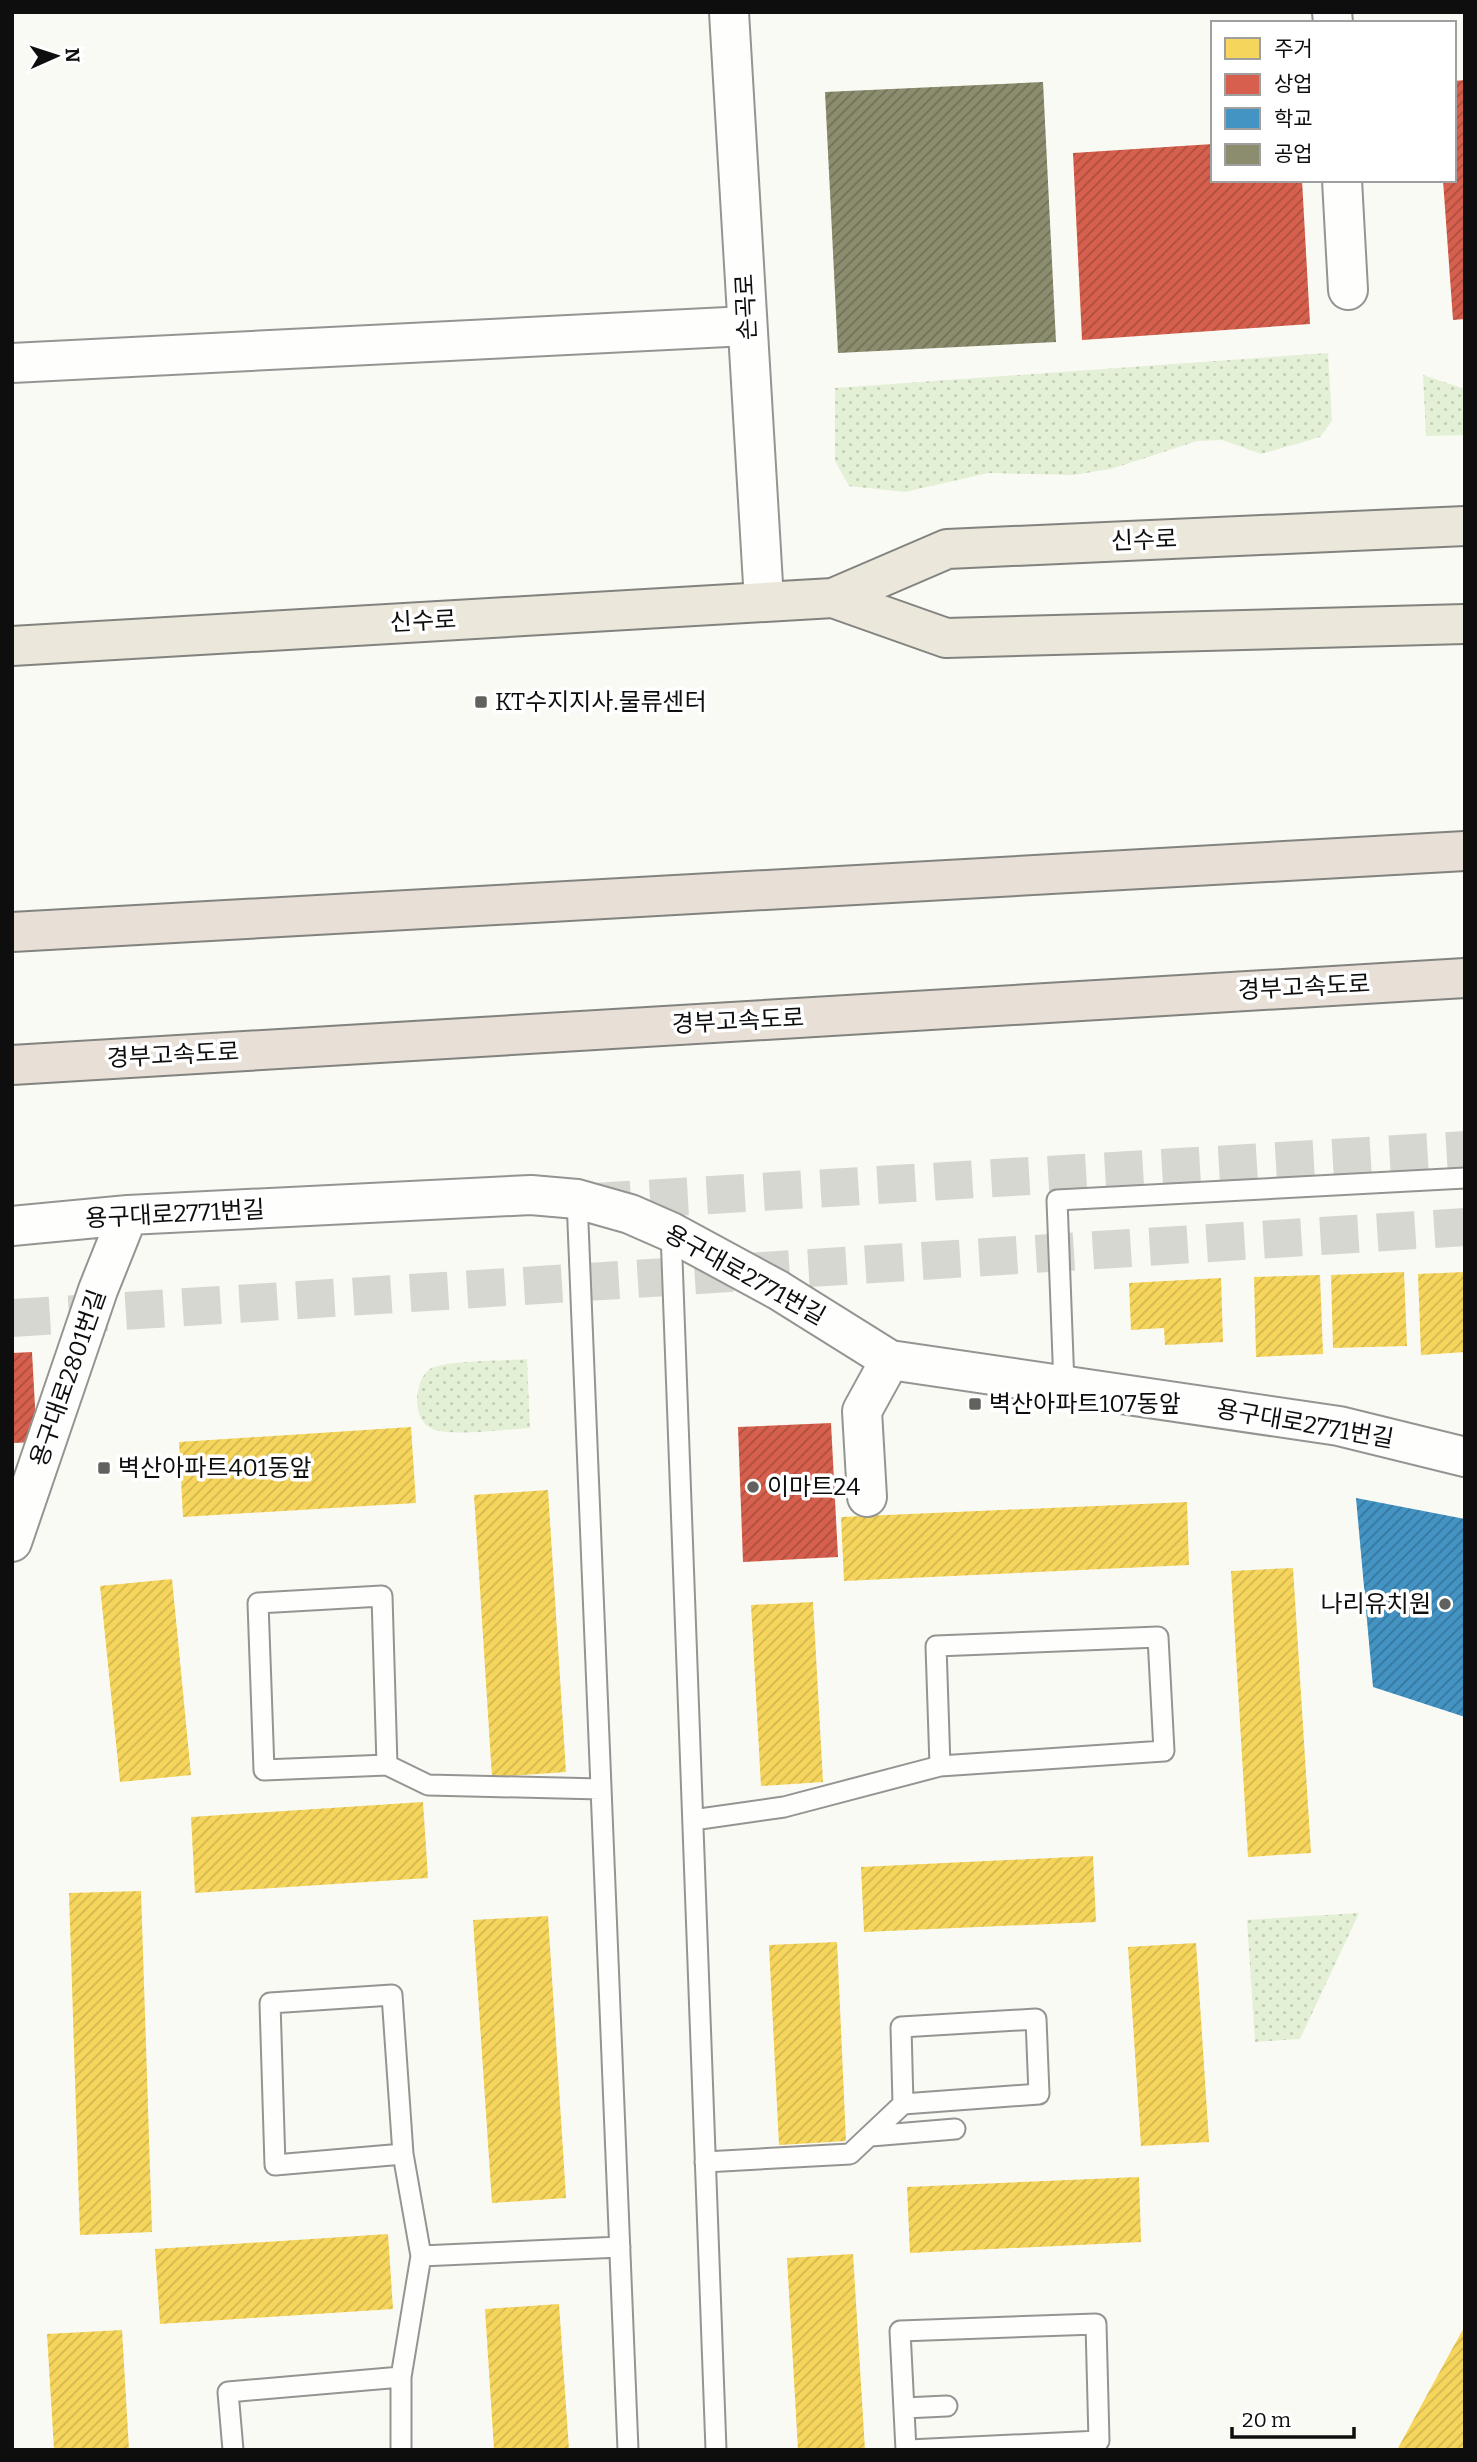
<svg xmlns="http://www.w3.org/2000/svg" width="1477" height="2462" font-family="Bitter,'Noto Sans KR',serif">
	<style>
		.park { fill: url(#park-dots) }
		.homes { fill: url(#homes-hatch) }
		.shops { fill: url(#shops-hatch) }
		.schools { fill: url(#schools-hatch) }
		.industry { fill: url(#industry-hatch) }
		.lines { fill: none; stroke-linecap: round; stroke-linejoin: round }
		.trunk-tunnel { stroke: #d7d7d2; stroke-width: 38; stroke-dasharray: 38 19; stroke-linecap: butt }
		.service-casing { stroke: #949492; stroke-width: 23 }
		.minor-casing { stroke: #949492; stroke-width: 42 }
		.tertiary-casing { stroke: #949492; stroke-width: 42 }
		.primary-casing { stroke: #82827f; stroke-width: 42 }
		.motorway-casing { stroke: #82827f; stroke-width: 42 }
		.service { stroke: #fefefd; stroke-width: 19 }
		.minor { stroke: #fefefd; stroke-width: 38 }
		.tertiary { stroke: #fefefd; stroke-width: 38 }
		.primary { stroke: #ebe7da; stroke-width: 38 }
		.motorway { stroke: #e8e0d7; stroke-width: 38 }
		.poi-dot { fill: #61615e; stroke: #fff; stroke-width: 2.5 }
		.labels { text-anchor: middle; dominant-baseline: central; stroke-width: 7; stroke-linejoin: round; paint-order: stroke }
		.street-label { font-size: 24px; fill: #0e0e0e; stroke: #fff }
		.poi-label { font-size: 24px; fill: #0e0e0e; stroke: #fff; text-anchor: start }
	</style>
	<defs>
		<pattern id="park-dots" width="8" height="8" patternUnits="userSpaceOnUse" patternTransform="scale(1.75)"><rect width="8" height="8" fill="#e3f0d5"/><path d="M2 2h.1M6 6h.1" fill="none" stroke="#c2cdb6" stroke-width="1.8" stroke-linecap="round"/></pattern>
		<pattern id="homes-hatch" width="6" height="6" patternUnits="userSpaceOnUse" patternTransform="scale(1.75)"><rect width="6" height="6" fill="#f6d55c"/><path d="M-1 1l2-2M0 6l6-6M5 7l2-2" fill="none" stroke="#d2b64f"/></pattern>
		<pattern id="shops-hatch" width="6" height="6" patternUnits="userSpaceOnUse" patternTransform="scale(1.75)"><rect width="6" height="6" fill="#d6604d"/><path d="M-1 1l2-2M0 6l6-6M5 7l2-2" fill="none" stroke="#ac4e3e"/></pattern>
		<pattern id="schools-hatch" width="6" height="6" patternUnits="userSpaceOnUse" patternTransform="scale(1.75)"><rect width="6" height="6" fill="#4393c3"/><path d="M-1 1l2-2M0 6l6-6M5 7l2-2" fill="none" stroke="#36769d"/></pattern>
		<pattern id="industry-hatch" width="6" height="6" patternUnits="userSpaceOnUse" patternTransform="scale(1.75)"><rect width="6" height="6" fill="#8c8c6e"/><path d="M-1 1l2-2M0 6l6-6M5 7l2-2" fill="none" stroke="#717159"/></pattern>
	</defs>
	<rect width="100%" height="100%" fill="#fafaf4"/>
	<!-- park -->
	<path class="park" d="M1328,353l4,68 -12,16 -59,17 -39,-14 -25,1 -86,28 -38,6 -85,-2 -83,19 -56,-6 -14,-25v-73z
		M1423,375l42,14v46l-39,1z
		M527,1359l3,69c-22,1 -78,9 -97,1 -13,-5 -16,-19 -16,-31 1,-11 4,-23 13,-29 14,-9 78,-8 97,-10z
		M1359,1913l-59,126 -45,3 -8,-122z"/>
	<!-- homes -->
	<path class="homes" d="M1404,1272l3,74 -74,2 -2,-73z
		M1465,1272v80l-44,3 -3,-81z
		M1320,1275l3,79 -67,3 -2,-80z
		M1221,1278l2,64 -58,3 -1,-17 -33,2 -2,-47z
		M411,1427l5,76 -233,14 -4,-75z
		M548,1490l18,282 -74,5 -18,-282z
		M1187,1502l2,63 -345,16 -3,-64z
		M1293,1568l18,285 -63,4 -17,-286z
		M172,1579l19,196 -71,7 -20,-196z
		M813,1602l10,180 -62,4 -10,-181z
		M423,1802l5,76 -233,15 -4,-76z
		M1093,1856l3,66 -232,10 -3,-65z
		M141,1891l11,341 -72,3 -11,-342z
		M548,1916l18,282 -74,5 -19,-283z
		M837,1942l9,199 -67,4 -10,-200z
		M1196,1943l13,199 -68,4 -13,-199z
		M1139,2177l2,65 -231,11 -3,-66z
		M388,2234l5,75 -233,15 -5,-75z
		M853,2254l12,196h-67l-11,-192z
		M559,2304l10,146h-75l-9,-141z
		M1465,2326v124h-68l54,-99z
		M122,2330l7,120h-75l-7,-116z"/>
	<!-- shops -->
	<path class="shops" d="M1465,80v239l-12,1 -10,-140h11v-99z
		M1213,144v36h89l8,144 -228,16 -9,-187z
		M32,1352l5,90 -25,1v-90z
		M831,1423l7,134 -95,5 -5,-135z"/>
	<!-- schools -->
	<path class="schools" d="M1356,1498l109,21v198l-92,-30z"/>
	<!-- industry -->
	<path class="industry" d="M1043,82l13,260 -218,11 -13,-261z"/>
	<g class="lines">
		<!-- trunk-tunnel -->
		<path class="trunk-tunnel" d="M593,1202l872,-52
			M12,1318l1453,-91"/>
		<!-- service casing -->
		<g class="service-casing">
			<path id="service" d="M577,1199l51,1251
				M671,1232l45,1218
				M1064,1385l-7,-185 408,-22
				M387,1765l-5,-169 -124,7 6,167 123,-5 41,20 173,4
				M693,1820l91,-13 156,-41 224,-15 -6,-114 -222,9 4,120
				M871,2136l84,-7
				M403,2154l-11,-159 -122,8 5,162 128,-11 18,102 199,-9
				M705,2162l145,-8 53,-50 136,-10 -3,-75 -135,8 2,77
				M904,2408l43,-2
				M233,2450l-5,-58 173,-15
				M401,2450v-73l20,-121
				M906,2450l-6,-119 196,-7 3,117 -190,9"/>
		</g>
		<!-- minor casing -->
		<g class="minor-casing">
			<path id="minor" d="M1332,12l1,11
				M1342,180l6,110
				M12,363l735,-37
				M867,1497l-5,-86 28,-51"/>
		</g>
		<!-- tertiary casing -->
		<g class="tertiary-casing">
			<path id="tertiary" d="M729,12l35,589
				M12,1226l116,-11 403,-20 46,4 53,15 41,18 107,58 112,70 449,66 126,31
				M12,1542l86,-252 30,-75"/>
		</g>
		<!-- primary casing -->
		<g class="primary-casing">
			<path id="primary" d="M833,598l113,40 519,-14
				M12,646l821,-48 114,-49 518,-23"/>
		</g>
		<!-- motorway casing -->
		<g class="motorway-casing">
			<path id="motorway" d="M12,932l1453,-81
				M12,1065l1453,-87"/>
		</g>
		<!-- service -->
		<use href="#service" class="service"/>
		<!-- minor -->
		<use href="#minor" class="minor"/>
		<!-- tertiary -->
		<use href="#tertiary" class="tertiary"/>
		<!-- primary -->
		<use href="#primary" class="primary"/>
		<!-- motorway -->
		<use href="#motorway" class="motorway"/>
	</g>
	<!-- markers -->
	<g class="poi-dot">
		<rect x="474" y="695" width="14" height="14" rx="3.5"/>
		<rect x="968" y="1397" width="14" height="14" rx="3.5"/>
		<rect x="97" y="1461" width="14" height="14" rx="3.5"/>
		<circle cx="753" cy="1487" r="7"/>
		<circle cx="1445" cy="1604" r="7"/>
	</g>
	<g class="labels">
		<!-- street labels -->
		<g class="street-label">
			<text transform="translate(746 307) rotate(-93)">손곡로</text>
			<text transform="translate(1144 540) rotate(-2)">신수로</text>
			<text transform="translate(423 621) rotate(-3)">신수로</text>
			<text transform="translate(1304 987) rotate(-3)">경부고속도로</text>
			<text transform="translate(738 1021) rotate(-3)">경부고속도로</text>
			<text transform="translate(173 1055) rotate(-3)">경부고속도로</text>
			<text transform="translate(175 1214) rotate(-3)">용구대로2771번길</text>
			<text transform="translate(745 1275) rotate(29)">용구대로2771번길</text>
			<text transform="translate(68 1378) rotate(-71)">용구대로2801번길</text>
			<text transform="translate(1305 1424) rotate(10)">용구대로2771번길</text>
		</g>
		<!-- poi labels -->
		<g class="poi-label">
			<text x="495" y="702">KT수지지사.물류센터</text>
			<text x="989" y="1404">벽산아파트107동앞</text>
			<text x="118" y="1468">벽산아파트401동앞</text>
			<text x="767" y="1487">이마트24</text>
			<text x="1431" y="1604" text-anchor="end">나리유치원</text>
		</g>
	</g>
	<!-- border -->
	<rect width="1477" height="2462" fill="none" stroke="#0e0e0e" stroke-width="28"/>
	<!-- legend -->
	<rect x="1211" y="21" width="245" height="161" fill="#ffffff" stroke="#9f9f9f" stroke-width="2"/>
	<rect x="1225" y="38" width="35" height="21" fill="#f6d55c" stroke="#9f9f9f" stroke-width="2"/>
	<text x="1274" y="56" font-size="21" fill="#0e0e0e">주거</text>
	<rect x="1225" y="74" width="35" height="21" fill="#d6604d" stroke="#9f9f9f" stroke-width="2"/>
	<text x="1274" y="91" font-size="21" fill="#0e0e0e">상업</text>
	<rect x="1225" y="108" width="35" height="21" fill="#4393c3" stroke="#9f9f9f" stroke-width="2"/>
	<text x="1274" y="126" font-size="21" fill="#0e0e0e">학교</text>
	<rect x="1225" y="144" width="35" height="21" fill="#8c8c6e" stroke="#9f9f9f" stroke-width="2"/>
	<text x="1274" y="161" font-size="21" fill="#0e0e0e">공업</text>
	<!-- north arrow -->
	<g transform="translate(56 56) rotate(87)" stroke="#ffffff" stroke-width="5" paint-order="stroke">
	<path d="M0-5L12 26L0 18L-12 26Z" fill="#0e0e0e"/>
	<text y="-10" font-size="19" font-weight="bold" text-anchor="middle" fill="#0e0e0e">N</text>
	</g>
	<!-- scale -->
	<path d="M1232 2427v10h122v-10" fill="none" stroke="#0e0e0e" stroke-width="3.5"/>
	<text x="1242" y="2427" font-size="21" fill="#0e0e0e" stroke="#ffffff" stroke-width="5" paint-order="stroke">20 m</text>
</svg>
